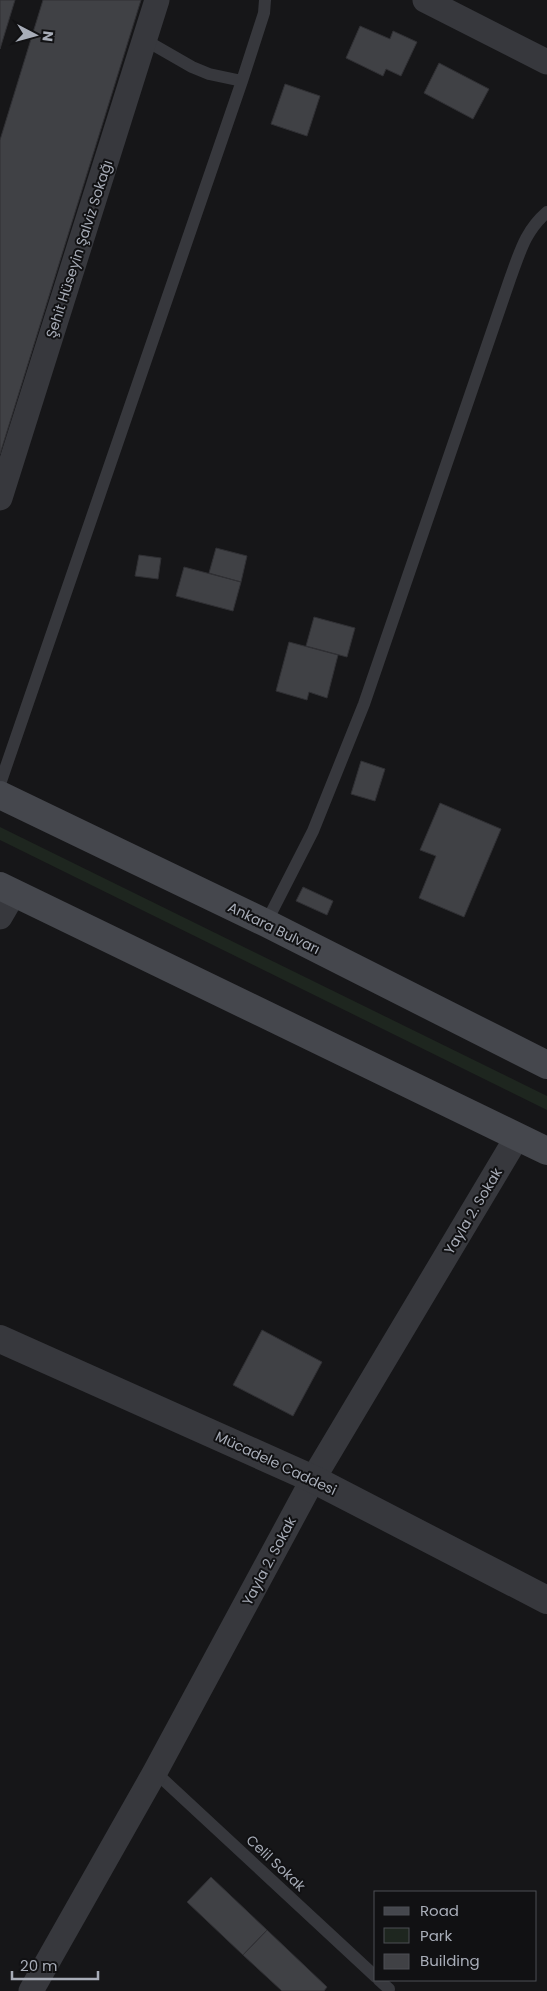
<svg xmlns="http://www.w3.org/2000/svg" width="547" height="1991" font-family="Poppins,sans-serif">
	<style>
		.green { fill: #1e261f }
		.building { fill: #404145; stroke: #303034 }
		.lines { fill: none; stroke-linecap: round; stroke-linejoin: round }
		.service { stroke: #37383d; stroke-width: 12 }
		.minor { stroke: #37383d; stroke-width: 25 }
		.tertiary { stroke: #37383d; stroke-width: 28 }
		.secondary { stroke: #45474d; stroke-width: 28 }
		.labels { text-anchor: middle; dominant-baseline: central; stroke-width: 4; stroke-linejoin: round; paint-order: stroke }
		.street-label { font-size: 14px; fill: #a8adb8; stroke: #111113 }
	</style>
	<rect width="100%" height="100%" fill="#161618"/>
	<!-- green -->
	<path class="green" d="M0,827l547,269v14l-547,-270z"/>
	<!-- building -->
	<path class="building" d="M0,0h15l-15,49z
		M43,0h98l-141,454v-314z
		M360,26l30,13 3,-8 24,11 -16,34 -15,-7 -3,7 -37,-18z
		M439,63l50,26 -16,30 -49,-26z
		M285,84l35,12 -13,40 -36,-12z
		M216,548l31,8 -6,26 -32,-9z
		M139,555l22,3 -3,21 -23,-3z
		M184,567l57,15 -8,29 -57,-15z
		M314,617l41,11 -8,29 -41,-11z
		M289,642l49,13 -11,43 -18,-6 -2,8 -31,-9z
		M361,761l24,8 -10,32 -24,-7z
		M440,803l61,26 -37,88 -45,-19 17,-42 -16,-6z
		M303,887l30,14 -6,14 -31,-14z
		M262,1330l60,32 -29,54 -60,-31z
		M211,1877l56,53 -24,25 -56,-53z
		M267,1930l60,57 -3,4h-42l-39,-36z"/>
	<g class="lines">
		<!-- service -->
		<path class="service" d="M145,40l47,27 17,7 33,7
			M0,784l242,-703 22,-68 1,-13
			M266,923l47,-92 51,-127 146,-425c10,-27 15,-48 37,-67
			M155,1772l221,205
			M379,1980l10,9"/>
		<!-- minor -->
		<path class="minor" d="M425,0l122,62
			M0,498l157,-498
			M0,917l14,-24
			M31,1991l124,-219 158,-293 204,-342"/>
		<!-- tertiary -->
		<path class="tertiary" d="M0,1339l313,140 234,121"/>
		<!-- secondary -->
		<path class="secondary" d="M0,795l266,128 281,142
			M0,886l547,265"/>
	</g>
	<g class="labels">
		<!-- street labels -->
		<g class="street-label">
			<text transform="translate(79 249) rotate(-72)">Şehit Hüseyin Şalviz Sokağı</text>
			<text transform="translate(274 928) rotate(26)">Ankara Bulvarı</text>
			<text transform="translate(473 1211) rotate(-59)">Yayla 2. Sokak</text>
			<text transform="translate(276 1463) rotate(25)">Mücadele Caddesi</text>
			<text transform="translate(269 1561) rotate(-62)">Yayla 2. Sokak</text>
			<text transform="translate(276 1863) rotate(43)">Celil Sokak</text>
		</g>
	</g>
	<!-- legend -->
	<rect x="374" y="1891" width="162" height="90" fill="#111113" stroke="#4d4f55"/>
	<rect x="384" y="1907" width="25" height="8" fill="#45474d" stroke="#4d4f55"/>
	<text x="420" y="1916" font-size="15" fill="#a8adb8">Road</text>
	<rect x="384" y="1928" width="25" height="15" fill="#1e261f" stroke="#4d4f55"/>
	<text x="420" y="1941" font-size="15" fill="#a8adb8">Park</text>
	<rect x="384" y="1954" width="25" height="15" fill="#404145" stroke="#4d4f55"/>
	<text x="420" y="1966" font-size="15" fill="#a8adb8">Building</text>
	<!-- north arrow -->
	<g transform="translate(35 35) rotate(96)" stroke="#111113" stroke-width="4" paint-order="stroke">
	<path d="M0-4L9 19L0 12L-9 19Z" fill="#a8adb8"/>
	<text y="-8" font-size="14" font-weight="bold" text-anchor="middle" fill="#a8adb8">N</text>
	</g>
	<!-- scale -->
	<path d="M12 1971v8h86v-8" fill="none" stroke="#a8adb8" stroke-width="2.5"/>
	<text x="20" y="1971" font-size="15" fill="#a8adb8" stroke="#111113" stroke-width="4" paint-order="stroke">20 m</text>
</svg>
